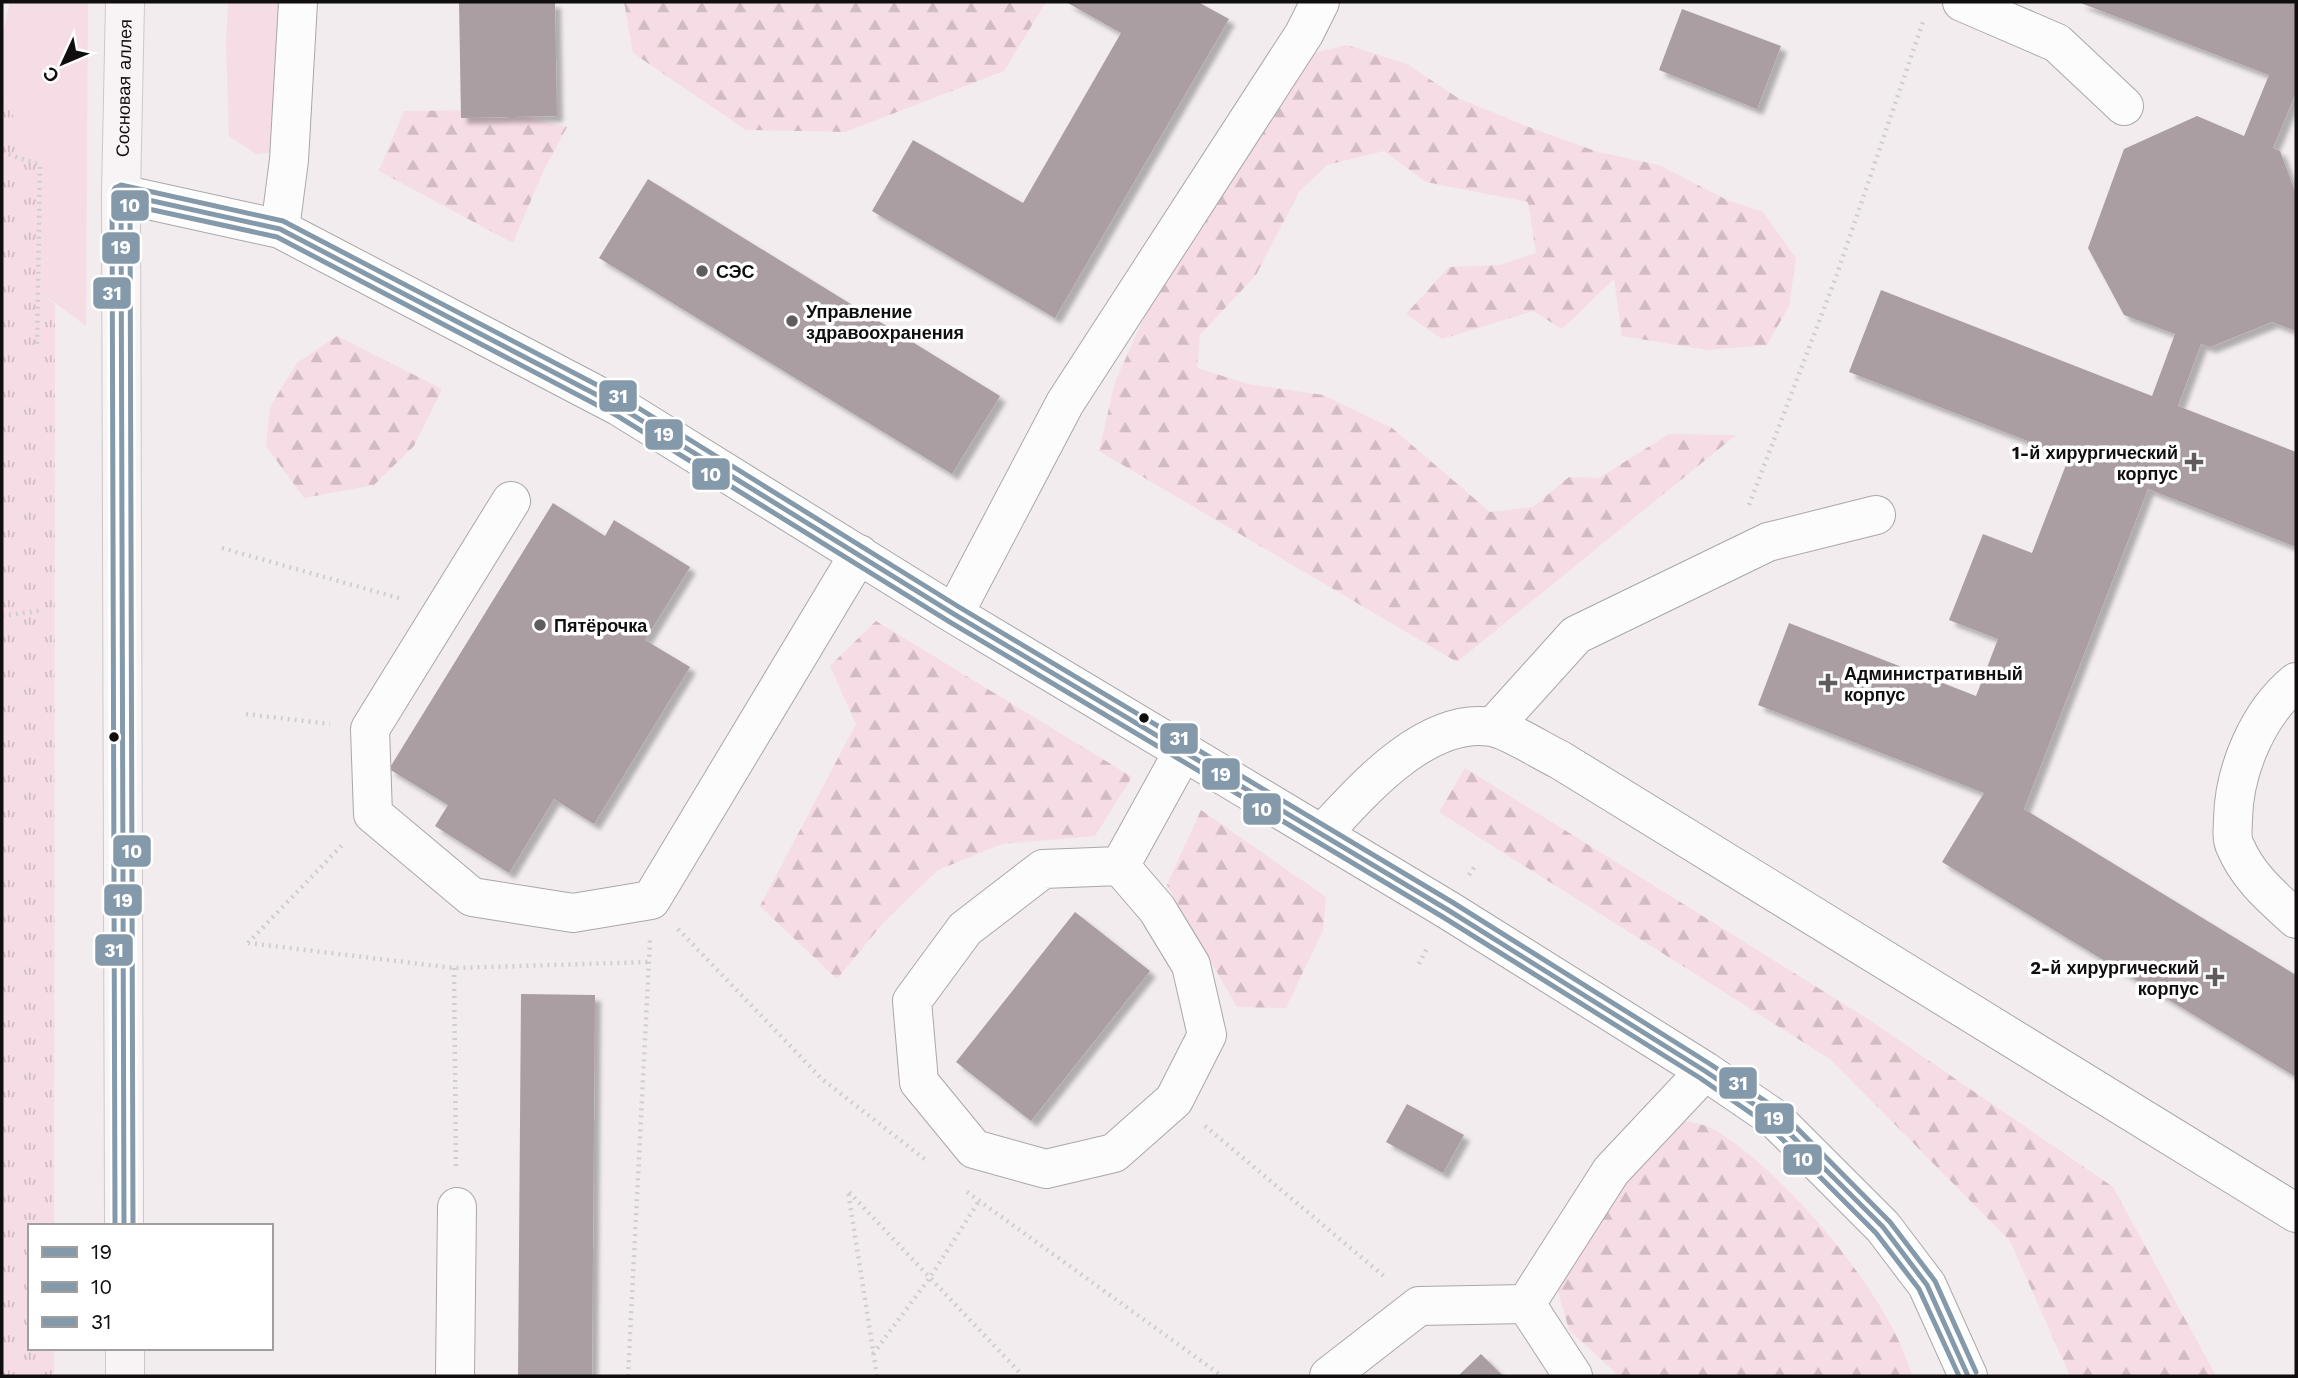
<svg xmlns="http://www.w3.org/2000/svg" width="2298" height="1378" font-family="'Work Sans',sans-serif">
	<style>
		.grass { fill: #f6dce4 }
		.forest { fill: url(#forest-firs) }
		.park { fill: url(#park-tufts) }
		.building { fill: #aa9ea2; filter: url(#shadow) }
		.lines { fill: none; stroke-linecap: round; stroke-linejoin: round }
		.minor-casing { stroke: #aaa7a8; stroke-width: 40 }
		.major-casing { stroke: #cbc8c9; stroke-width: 40 }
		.path { stroke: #d0cecf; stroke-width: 4.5; stroke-dasharray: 2 5; stroke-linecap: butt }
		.minor { stroke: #fdfcfc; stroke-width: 38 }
		.major { stroke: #f8f4f5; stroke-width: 38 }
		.bus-1-casing { stroke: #fff; stroke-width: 10 }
		.bus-2-casing { stroke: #fff; stroke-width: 10 }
		.bus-3-casing { stroke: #fff; stroke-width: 10 }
		.bus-1 { stroke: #849aab; stroke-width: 5 }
		.bus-2 { stroke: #849aab; stroke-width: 5 }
		.bus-3 { stroke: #849aab; stroke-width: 5 }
		.poi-dot { fill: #605c5d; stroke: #fff; stroke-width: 2.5 }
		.bus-dot { fill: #110e0f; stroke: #fff; stroke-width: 2.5 }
		.labels { text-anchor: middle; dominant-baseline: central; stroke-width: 7; stroke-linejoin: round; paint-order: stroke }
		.street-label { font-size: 18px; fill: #110e0f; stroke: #fff }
		.poi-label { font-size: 18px; font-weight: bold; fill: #110e0f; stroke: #fff; text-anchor: start }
		.line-badge { stroke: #fff; stroke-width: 2.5 }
		.badge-label { font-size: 19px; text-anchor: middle; font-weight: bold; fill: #fff }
	</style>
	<defs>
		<pattern id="forest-firs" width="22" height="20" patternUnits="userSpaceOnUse" patternTransform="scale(1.75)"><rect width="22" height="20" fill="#f6dce4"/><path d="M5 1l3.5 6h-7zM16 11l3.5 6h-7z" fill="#d2bcc2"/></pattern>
		<pattern id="park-tufts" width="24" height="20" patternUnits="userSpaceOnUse" patternTransform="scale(1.75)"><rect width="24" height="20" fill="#f6dce4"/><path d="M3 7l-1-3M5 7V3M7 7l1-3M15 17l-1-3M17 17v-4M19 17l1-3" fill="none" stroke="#d2bcc2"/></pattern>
		<filter id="shadow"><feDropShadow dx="6" dy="6" stdDeviation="2" flood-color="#0004"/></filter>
	</defs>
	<rect width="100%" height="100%" fill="#f2ecee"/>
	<!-- grass -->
	<path class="grass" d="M10,2h78l-2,324 -51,-38 5,-123 -38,-70v-58z
		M228,2h72l-19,149 -25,3 -27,-18 -3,-92z"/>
	<!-- forest -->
	<path class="forest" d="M624,2h422l-42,69 -159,61 -99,-2 -113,-77z
		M1347,45l60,19 51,34 68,28 72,26 61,13 68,35 36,12 33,46 -7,48 -22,39 -60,5 -85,-14 -8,-57 -52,50 -29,-18 -91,28 -36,-25 43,-47 51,-2 36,-12 -8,-51 -102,-20 -42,-31 -57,14 -28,27 -43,83 -56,60 -3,33 51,16 75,11 69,33 98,84 43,-5 36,-30 30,1 70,-44 67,1 -279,227 -358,-211 16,-69 34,-75 141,-248z
		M498,110l69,17 -25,47 -29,69 -134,-72 25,-60z
		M337,336l105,53 -28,57 -40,39 -70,13 -38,-52 4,-39 27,-44z
		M876,621l256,156 -37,59 -93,8 -64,26 -55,53 -46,56 -77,-73 96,-182 -26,-58z
		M1465,768l406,253 242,166 103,189h-146l-60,-135 -180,-182 -391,-247z
		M1201,810l125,87 -3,33 -37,78 -49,-1 -70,-122z
		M1666,1118c14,3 34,4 47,11 70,40 179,169 199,247h-293l-50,-46 -17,-61z"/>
	<!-- park -->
	<path class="park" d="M2,95l38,70 -5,122 20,17 -1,922h-24v122h24v28h-52z"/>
	<!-- building -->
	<path class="building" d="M459,2h96l2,114 -96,2z
		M1066,2h132l31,17 -174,299 -183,-107 41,-71 110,63 98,-170z
		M2078,2h218v91l-23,55 7,3 16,43v137l-24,-9 -62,25 -9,-3 -23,62 118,46v95l-148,-58 -124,320 272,166v102l-354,-215 42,-69 -226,-88 31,-82 187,73 22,-57 -49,-19 34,-86 49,19 37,-96 -220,-85 32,-82 271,106 23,-62 -51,-19 -36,-67 36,-99 73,-33 47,20 25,-61z
		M1682,9l99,37 -24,63 -98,-39z
		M648,179l352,217 -48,78 -353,-216z
		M553,503l52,33 9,-16 76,47 -45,73 45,27 -96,157 -40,-25 -45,74 -74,-47 13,-21 -59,-36z
		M1075,912l75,59 -119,150 -75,-59z
		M521,994l74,1 -3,381h-74z
		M1407,1104l57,31 -21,38 -57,-31z
		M1481,1354l22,22h-45z"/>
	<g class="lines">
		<!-- minor casing -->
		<g class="minor-casing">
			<path id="minor" d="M1962,2l95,41 67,63
				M121,194l159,35 340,178 334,207 494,296 257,161 69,47 109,109 44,58 41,91
				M280,229l9,-69 9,-158
				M511,501l-141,228 3,85 99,83 101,16 78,-13 208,-346
				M954,614l111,-211 239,-369 16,-32
				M2296,682c-38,31 -62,88 -63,137 0,9 -2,19 2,27 13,31 36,50 61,73
				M1493,727l83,-92 192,-93 108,-27
				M1322,834c40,-43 104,-118 170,-107 19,4 49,24 68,33l736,453
				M1120,866l37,43 34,56 16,70 -33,65 -60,53 -68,16 -72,-20 -55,-67 -7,-81 53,-72 78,-60z
				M1120,866l64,-116
				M1526,1304l85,-133 94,-100
				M1526,1304l47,72
				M455,1376l2,-169
				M1329,1376l90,-70 107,-2"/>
		</g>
		<!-- major casing -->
		<g class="major-casing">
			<g id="major">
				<path id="s1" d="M124,1226l-3,-1032 4,-192"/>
				<path d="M125,1348v28"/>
			</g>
		</g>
		<!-- path -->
		<path class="path" d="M2,152l38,13 -3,180
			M1749,505l87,-228 88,-258
			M222,548l180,51
			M2,616l41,-6
			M246,714l84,10
			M1469,875l7,-11
			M678,929l144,150 105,82
			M248,943l206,25 195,-6
			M248,943l96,-100
			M1419,964l9,-18
			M454,968l2,199
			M1205,1126l181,152
			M967,1192l255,184
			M873,1354l58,-78 48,-75
			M628,1376l22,-436
			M877,1376l-29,-185 175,185"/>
		<!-- minor -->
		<use href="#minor" class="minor"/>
		<!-- major -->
		<use href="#major" class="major"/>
		<!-- bus-1 casing -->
		<g class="bus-1-casing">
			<path id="bus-1" d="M124,1226l-3,-1032 159,35 340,178 334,207 494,296 257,161 69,47 109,109 44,58 41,91"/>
		</g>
		<!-- bus-2 casing -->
		<g class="bus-2-casing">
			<path id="bus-2" d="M133,1226l-3,-1021 147,32 339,178 334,207 493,295 257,161 68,47 108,108 43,56 40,87"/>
		</g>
		<!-- bus-3 casing -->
		<g class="bus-3-casing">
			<path id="bus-3" d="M115,1226l-3,-1032 3,-6 6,-3 162,36 341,178 335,208 493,295 258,162 70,47 110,111 45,59 41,91"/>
		</g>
		<!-- bus-1 -->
		<use href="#bus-1" class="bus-1"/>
		<!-- bus-2 -->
		<use href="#bus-2" class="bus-2"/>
		<!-- bus-3 -->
		<use href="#bus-3" class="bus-3"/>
	</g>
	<!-- markers -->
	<g class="poi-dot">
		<circle cx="702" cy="271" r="7"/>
		<circle cx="792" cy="321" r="7"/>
		<path d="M2190.5 451.5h7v7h7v7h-7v7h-7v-7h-7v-7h7z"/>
		<circle cx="540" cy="625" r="7"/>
		<path d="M1824.5 672.5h7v7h7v7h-7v7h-7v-7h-7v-7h7z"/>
		<path d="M2211.5 966.5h7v7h7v7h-7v7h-7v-7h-7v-7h7z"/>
	</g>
	<g class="bus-dot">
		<circle cx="1144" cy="718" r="6"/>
		<circle cx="114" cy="737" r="6"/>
	</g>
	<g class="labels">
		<!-- street labels -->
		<g class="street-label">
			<text stroke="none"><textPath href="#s1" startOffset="1138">Сосновая аллея</textPath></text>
		</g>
		<!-- poi labels -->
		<g class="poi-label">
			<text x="716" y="271">СЭС</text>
			<text x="806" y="311">Управление<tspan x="806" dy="21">здравоохранения</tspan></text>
			<text x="2178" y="452" text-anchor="end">1-й хирургический<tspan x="2178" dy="21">корпус</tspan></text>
			<text x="554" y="625">Пятёрочка</text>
			<text x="1844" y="673">Административный<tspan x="1844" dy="21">корпус</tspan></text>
			<text x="2199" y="967" text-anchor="end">2-й хирургический<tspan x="2199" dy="21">корпус</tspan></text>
		</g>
	</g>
	<g class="line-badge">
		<rect x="110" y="189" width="40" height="33" rx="7" fill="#849aab"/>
		<rect x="101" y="231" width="40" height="34" rx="7" fill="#849aab"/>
		<rect x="92" y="276" width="40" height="34" rx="7" fill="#849aab"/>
		<rect x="598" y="379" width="40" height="34" rx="7" fill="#849aab"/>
		<rect x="644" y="418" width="40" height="33" rx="7" fill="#849aab"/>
		<rect x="691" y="457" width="40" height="34" rx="7" fill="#849aab"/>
		<rect x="1159" y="722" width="40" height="33" rx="7" fill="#849aab"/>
		<rect x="1201" y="757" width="40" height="34" rx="7" fill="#849aab"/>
		<rect x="1242" y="792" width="40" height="34" rx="7" fill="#849aab"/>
		<rect x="112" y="834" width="40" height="34" rx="7" fill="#849aab"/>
		<rect x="103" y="883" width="40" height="34" rx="7" fill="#849aab"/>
		<rect x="94" y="933" width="40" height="34" rx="7" fill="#849aab"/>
		<rect x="1718" y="1066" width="40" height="34" rx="7" fill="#849aab"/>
		<rect x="1754" y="1102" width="41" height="33" rx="7" fill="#849aab"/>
		<rect x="1782" y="1143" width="41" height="33" rx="7" fill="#849aab"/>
	</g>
	<g class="badge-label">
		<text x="130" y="212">10</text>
		<text x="121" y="254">19</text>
		<text x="112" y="300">31</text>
		<text x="618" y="403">31</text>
		<text x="664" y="441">19</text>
		<text x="711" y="481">10</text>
		<text x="1179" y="745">31</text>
		<text x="1221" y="781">19</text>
		<text x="1262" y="816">10</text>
		<text x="132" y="858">10</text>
		<text x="123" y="907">19</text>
		<text x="114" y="957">31</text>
		<text x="1738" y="1090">31</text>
		<text x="1774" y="1125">19</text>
		<text x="1803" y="1166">10</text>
	</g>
	<!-- border -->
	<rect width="2298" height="1378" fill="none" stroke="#110e0f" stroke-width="7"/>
	<!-- legend -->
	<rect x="28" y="1224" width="245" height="126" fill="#ffffff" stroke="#a09f9f" stroke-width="2"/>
	<rect x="42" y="1247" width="35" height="10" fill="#849aab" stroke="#a09f9f" stroke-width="2"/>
	<text x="91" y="1259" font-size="21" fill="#110e0f">19</text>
	<rect x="42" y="1282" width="35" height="10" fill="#849aab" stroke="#a09f9f" stroke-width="2"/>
	<text x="91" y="1294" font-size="21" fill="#110e0f">10</text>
	<rect x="42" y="1317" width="35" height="10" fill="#849aab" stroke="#a09f9f" stroke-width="2"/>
	<text x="91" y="1329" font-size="21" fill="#110e0f">31</text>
	<!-- north arrow -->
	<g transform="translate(63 63) rotate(226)" stroke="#ffffff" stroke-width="5" paint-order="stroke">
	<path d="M0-5L12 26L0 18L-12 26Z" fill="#110e0f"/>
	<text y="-10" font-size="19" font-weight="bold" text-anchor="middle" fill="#110e0f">С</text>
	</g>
</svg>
